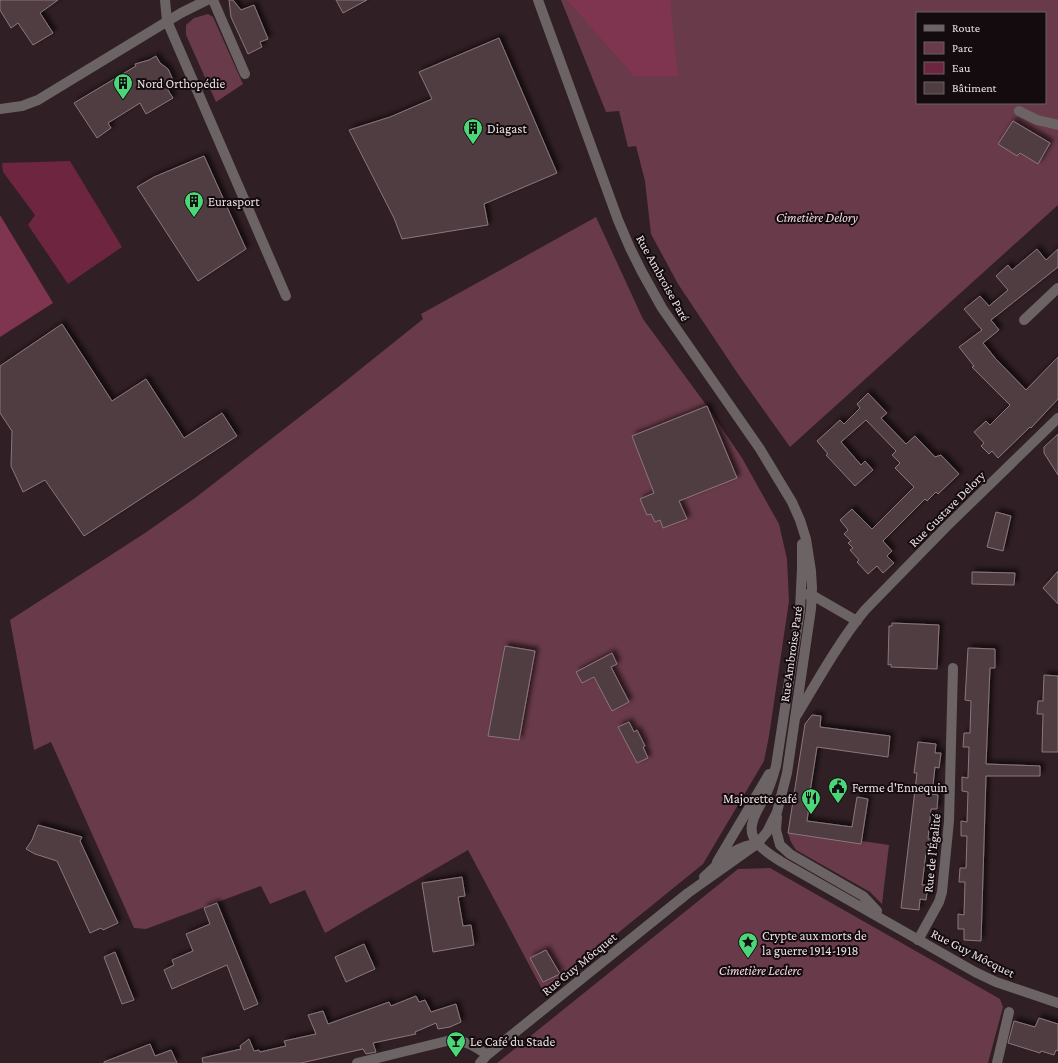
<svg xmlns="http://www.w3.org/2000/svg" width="1058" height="1063" font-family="'Crimson Pro',serif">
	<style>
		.green { fill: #693a49; fill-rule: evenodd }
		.forest { fill: #7f354f }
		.water { fill: #6d2540 }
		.building { fill: #4f3d42; stroke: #8b767c; filter: url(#shadow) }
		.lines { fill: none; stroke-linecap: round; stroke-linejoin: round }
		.minor { stroke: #6c6365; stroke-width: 10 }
		.tertiary { stroke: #6c6365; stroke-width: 10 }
		.labels { text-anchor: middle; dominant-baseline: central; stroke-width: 4; stroke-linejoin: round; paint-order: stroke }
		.poi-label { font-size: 13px; fill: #ece0e3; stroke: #130b0e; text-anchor: start }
		.park-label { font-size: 13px; font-style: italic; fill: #f4dce2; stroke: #130b0e }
		.street-label { font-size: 13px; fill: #ece0e3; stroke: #130b0e }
	</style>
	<defs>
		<filter id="shadow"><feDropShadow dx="3.5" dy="-3.5" stdDeviation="2" flood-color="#0009"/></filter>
	</defs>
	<rect width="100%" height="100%" fill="#301f24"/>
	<!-- green -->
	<path class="green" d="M561,0h497v205l-268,242 -52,-73 -60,-90 -27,-50 -6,-53 -9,-35 -8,1 -9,-36 -13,1zM917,13h128v90h-128z
		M208,14l5,3 30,67 -27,18 -30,-67v-10l8,-7z
		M596,217l47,102 64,87 35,52 37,66 8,35 2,42 -20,135 -5,25 -61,103 -159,129 -76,-143 -143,83 -20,-43 -35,14 -9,-18 -115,43 -12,-1 -83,-186 -17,8 -24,-130 135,-87 50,-35 142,-110 86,-69 -2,-5z
		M788,833l73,10 1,-2 27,4 -7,59 -12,-12 -74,-42 -5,-8z
		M770,868l230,131 3,8 -15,56h-491l241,-194z"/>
	<!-- forest -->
	<path class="forest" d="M567,0h103l8,76h-44z
		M0,215l53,88 -53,34z"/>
	<!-- water -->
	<path class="water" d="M70,161l52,86 -54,37 -40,-59 7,-10 -32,-43 -1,-9z"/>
	<!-- building -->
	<path class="building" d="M0,0h58l-18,13 13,20 -20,12 -15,-22 -7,5 -11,-18z
		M229,0h4l8,10 13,-5 14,34 -8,3 2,5 -14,7 -17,-37z
		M336,0h31l-24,13z
		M499,38l58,135 -73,31 4,21 -86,14 -8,-21 -45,-88 41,-13 42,-18 -13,-27z
		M156,56l4,7 8,6 6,13 -8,5 7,11 -27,16 -6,-11 -32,20 3,5 -14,10 -23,-35 62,-37 -1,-2 14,-4z
		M1013,121l37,22 -12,21 -18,-11 -3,3 -19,-12z
		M204,156l42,93 -48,32 -61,-94 17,-10z
		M1037,249l9,11 12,-11v18l-67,53 8,10 -16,13 12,15 31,32 32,-33v42l-27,29 -1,-1 -32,31 -6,-7 -3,3 -8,-8 3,-3 -10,-11 12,-11 4,4 20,-20 -38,-38 2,-1 -15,-19 23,-17 -18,-21 16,-13 9,10 19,-16 -12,-14 12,-11 4,5z
		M62,324l50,77 34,-22 38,59 38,-25 15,23 -153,100 -39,-56 -22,12 -12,-26 1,-35 -12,-18v-47z
		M868,393l19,20 -6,5 25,26 9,-8 20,21 6,-2 18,19 -21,20 -2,-2 -9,9 -2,-2 -42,42 9,10 -5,5 7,7 -11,10 -6,-7 -9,8 -11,-12 2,-2 -9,-10 3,-2 -5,-5 3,-2 -7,-7 4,-4 -8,-10 12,-11 20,20 42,-42 -19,-19 5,-5 -8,-8 4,-4 -30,-31 -25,22 20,23 4,-4 8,9 -18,16 -29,-31 2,-1 -11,-13 23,-21 4,4 16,-16 -3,-4z
		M707,406l30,72 -58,23 8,18 -24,9 -3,-8 -5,2 -4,-8 -4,1 -7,-16 14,-6 -22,-57z
		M1058,434v41l-14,-22v-6z
		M996,512l15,4 -8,35 -16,-4z
		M1058,571v33l-15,-16z
		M972,572l43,1 -1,12 -42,-1z
		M892,623l47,2 -2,44 -46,-2v-3l-3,1 1,-39h3z
		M505,646l30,5 -16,89 -31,-4z
		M968,648l27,1v19h-5l-4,96 54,2v10h-54l-5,165 -17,-1v-11h-6v-15l6,1 1,-33h-6l1,-14h6l1,-32h-6v-15l6,1 1,-30 -6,-1v-14l6,1 1,-31h-6l1,-14h6l1,-32 -6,-1z
		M612,653l5,11 -6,3 18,35 -17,9 -18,-34 -12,6 -6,-11z
		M1044,675l14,1v76h-16l1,-38h-6l1,-13h5z
		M812,715l9,1 -1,11 70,9 -2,21 -71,-10 -7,45h1l-4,29 45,6 5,-30 11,2 -7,45 -73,-11 17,-109z
		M629,722l5,10 3,-2 8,16 -2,1 5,11 -11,5 -19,-36z
		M918,742l18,2 -1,9h6l-2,15 -4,-1 -3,27 6,1 -1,14h-6l-3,30h5l-2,14h-5l-4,32h6l-2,15 -6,-1 -1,11 -18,-2 16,-135h-3z
		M38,825l44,12 -2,4 38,82 -15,7 -2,-2 -11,5 -33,-72 -22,-7 -9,-5 6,-9z
		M462,877l3,19 -7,1 5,29 8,-1 3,20 -41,7 -11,-69z
		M217,903l41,101 -14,6 -17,-45 -55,24 -8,-19 10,-5 -2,-5 21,-9 -7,-17 24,-10 -6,-16z
		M364,944l11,25 -29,13 -11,-25z
		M546,950l14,24 -17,8 -13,-24z
		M115,952l19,48 -12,4 -18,-47z
		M416,996l3,6 6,-2 6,12 25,-8 5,18 -11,5 -12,2 -2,-6 -21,9 1,2 -43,9 3,9 -10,2 -3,-5 -62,14h-98l-1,-5 39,-9 -1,-3 9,-7 5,12 5,-1 1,2 26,-6 -2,-5 32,-7 -8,-19 15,-4 5,13 61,-22 2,4z
		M1039,1018l19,6v27l-2,-1 -2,5 -13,-4 -1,2 -32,-10 6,-22 21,6z
		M150,1044l5,12 16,-6 6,13h-73v-1z"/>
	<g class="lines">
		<!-- minor -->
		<path class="minor" d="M165,0l2,21 119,275
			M213,0l32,74
			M0,109l22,-3 16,-6 143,-87 26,-13
			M1019,111l18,9 21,5
			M1024,320l34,-32
			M804,594l8,1 45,26
			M795,718c22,-36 43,-75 70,-108l81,-83 112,-109
			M918,940l21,-38 3,-10 7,-71 4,-153
			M997,1063l12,-51"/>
		<!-- tertiary -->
		<path class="tertiary" d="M802,544v24l-2,42 -24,156c-3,11 -6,22 -12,32 -4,8 -9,15 -11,23 -7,19 13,31 27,40l195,111 21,10 62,21
			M777,817l-1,13 4,15 10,9 73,42 14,15
			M717,862l52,-88
			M704,877c14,-13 27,-28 47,-32
			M357,1063l94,-23c15,1 24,6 36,15
			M480,1063l7,-8 201,-162 69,-49 10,-12 10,-20 10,-39 24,-164 1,-21 -1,-17 -5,-32 -6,-19 -8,-18 -32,-53 -98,-141 -20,-36 -12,-24 -12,-28 -80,-220"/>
	</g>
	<!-- icons -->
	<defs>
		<g id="building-pin" transform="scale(1)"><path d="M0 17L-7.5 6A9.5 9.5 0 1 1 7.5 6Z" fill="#4bd677" stroke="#130b0e"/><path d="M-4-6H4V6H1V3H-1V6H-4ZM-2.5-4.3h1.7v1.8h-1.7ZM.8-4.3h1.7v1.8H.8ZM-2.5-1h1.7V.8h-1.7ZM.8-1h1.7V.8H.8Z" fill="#111"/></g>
		<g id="civic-pin" transform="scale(1)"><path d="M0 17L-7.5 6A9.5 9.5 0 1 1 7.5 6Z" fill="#4bd677" stroke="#130b0e"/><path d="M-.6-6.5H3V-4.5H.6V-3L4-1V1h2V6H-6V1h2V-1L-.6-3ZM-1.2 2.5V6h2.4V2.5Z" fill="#111"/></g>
		<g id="restaurant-pin" transform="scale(1)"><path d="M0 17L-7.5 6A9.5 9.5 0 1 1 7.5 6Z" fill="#4bd677" stroke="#130b0e"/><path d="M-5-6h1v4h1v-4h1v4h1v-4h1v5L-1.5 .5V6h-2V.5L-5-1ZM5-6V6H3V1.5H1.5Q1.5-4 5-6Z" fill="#111"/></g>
		<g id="sight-pin" transform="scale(1)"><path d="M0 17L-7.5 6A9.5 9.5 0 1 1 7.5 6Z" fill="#4bd677" stroke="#130b0e"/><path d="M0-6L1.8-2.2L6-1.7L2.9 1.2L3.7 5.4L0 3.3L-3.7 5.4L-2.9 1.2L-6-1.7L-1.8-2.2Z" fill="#111"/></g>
		<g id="bar-pin" transform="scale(1)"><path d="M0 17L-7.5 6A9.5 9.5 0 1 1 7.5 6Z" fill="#4bd677" stroke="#130b0e"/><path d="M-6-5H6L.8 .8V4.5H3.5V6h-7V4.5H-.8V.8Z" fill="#111"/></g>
	</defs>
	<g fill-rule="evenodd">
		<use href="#building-pin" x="123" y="83"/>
		<use href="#building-pin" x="473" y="128"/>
		<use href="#building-pin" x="194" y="201"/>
		<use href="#civic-pin" x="838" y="787"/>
		<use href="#restaurant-pin" x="811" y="798"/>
		<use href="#sight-pin" x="748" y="942"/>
		<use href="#bar-pin" x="456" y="1041"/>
	</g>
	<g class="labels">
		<!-- poi labels -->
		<g class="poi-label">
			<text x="137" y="83">Nord Orthopédie</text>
			<text x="487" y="128">Diagast</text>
			<text x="208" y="201">Eurasport</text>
			<text x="852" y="787">Ferme d'Ennequin</text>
			<text x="797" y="798" text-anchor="end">Majorette café</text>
			<text x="762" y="935">Crypte aux morts de<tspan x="762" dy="15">la guerre 1914-1918</tspan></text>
			<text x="470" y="1041">Le Café du Stade</text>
		</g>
		<!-- park labels -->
		<g class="park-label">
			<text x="817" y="217">Cimetière Delory</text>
			<text x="760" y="970">Cimetière Leclerc</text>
		</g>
		<!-- street labels -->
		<g class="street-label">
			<text transform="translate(663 278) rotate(61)">Rue Ambroise Paré</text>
			<text transform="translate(947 509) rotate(-45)">Rue Gustave Delory</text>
			<text transform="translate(791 654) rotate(-82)">Rue Ambroise Paré</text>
			<text transform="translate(932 853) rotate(-84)">Rue de l'Égalité</text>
			<text transform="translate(973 953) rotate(27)">Rue Guy Môcquet</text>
			<text transform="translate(579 964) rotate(-39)">Rue Guy Môcquet</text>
		</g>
	</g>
	<!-- legend -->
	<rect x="916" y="12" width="130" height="92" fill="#130b0e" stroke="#6a6063"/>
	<rect x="924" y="25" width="20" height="6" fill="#6c6365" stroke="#6a6063"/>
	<text x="952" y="32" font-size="12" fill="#ece0e3">Route</text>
	<rect x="924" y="42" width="20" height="12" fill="#693a49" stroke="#6a6063"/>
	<text x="952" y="52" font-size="12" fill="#ece0e3">Parc</text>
	<rect x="924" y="62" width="20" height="12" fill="#6d2540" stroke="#6a6063"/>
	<text x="952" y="72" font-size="12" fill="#ece0e3">Eau</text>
	<rect x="924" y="82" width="20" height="12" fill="#4f3d42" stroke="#6a6063"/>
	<text x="952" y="92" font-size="12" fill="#ece0e3">Bâtiment</text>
</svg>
